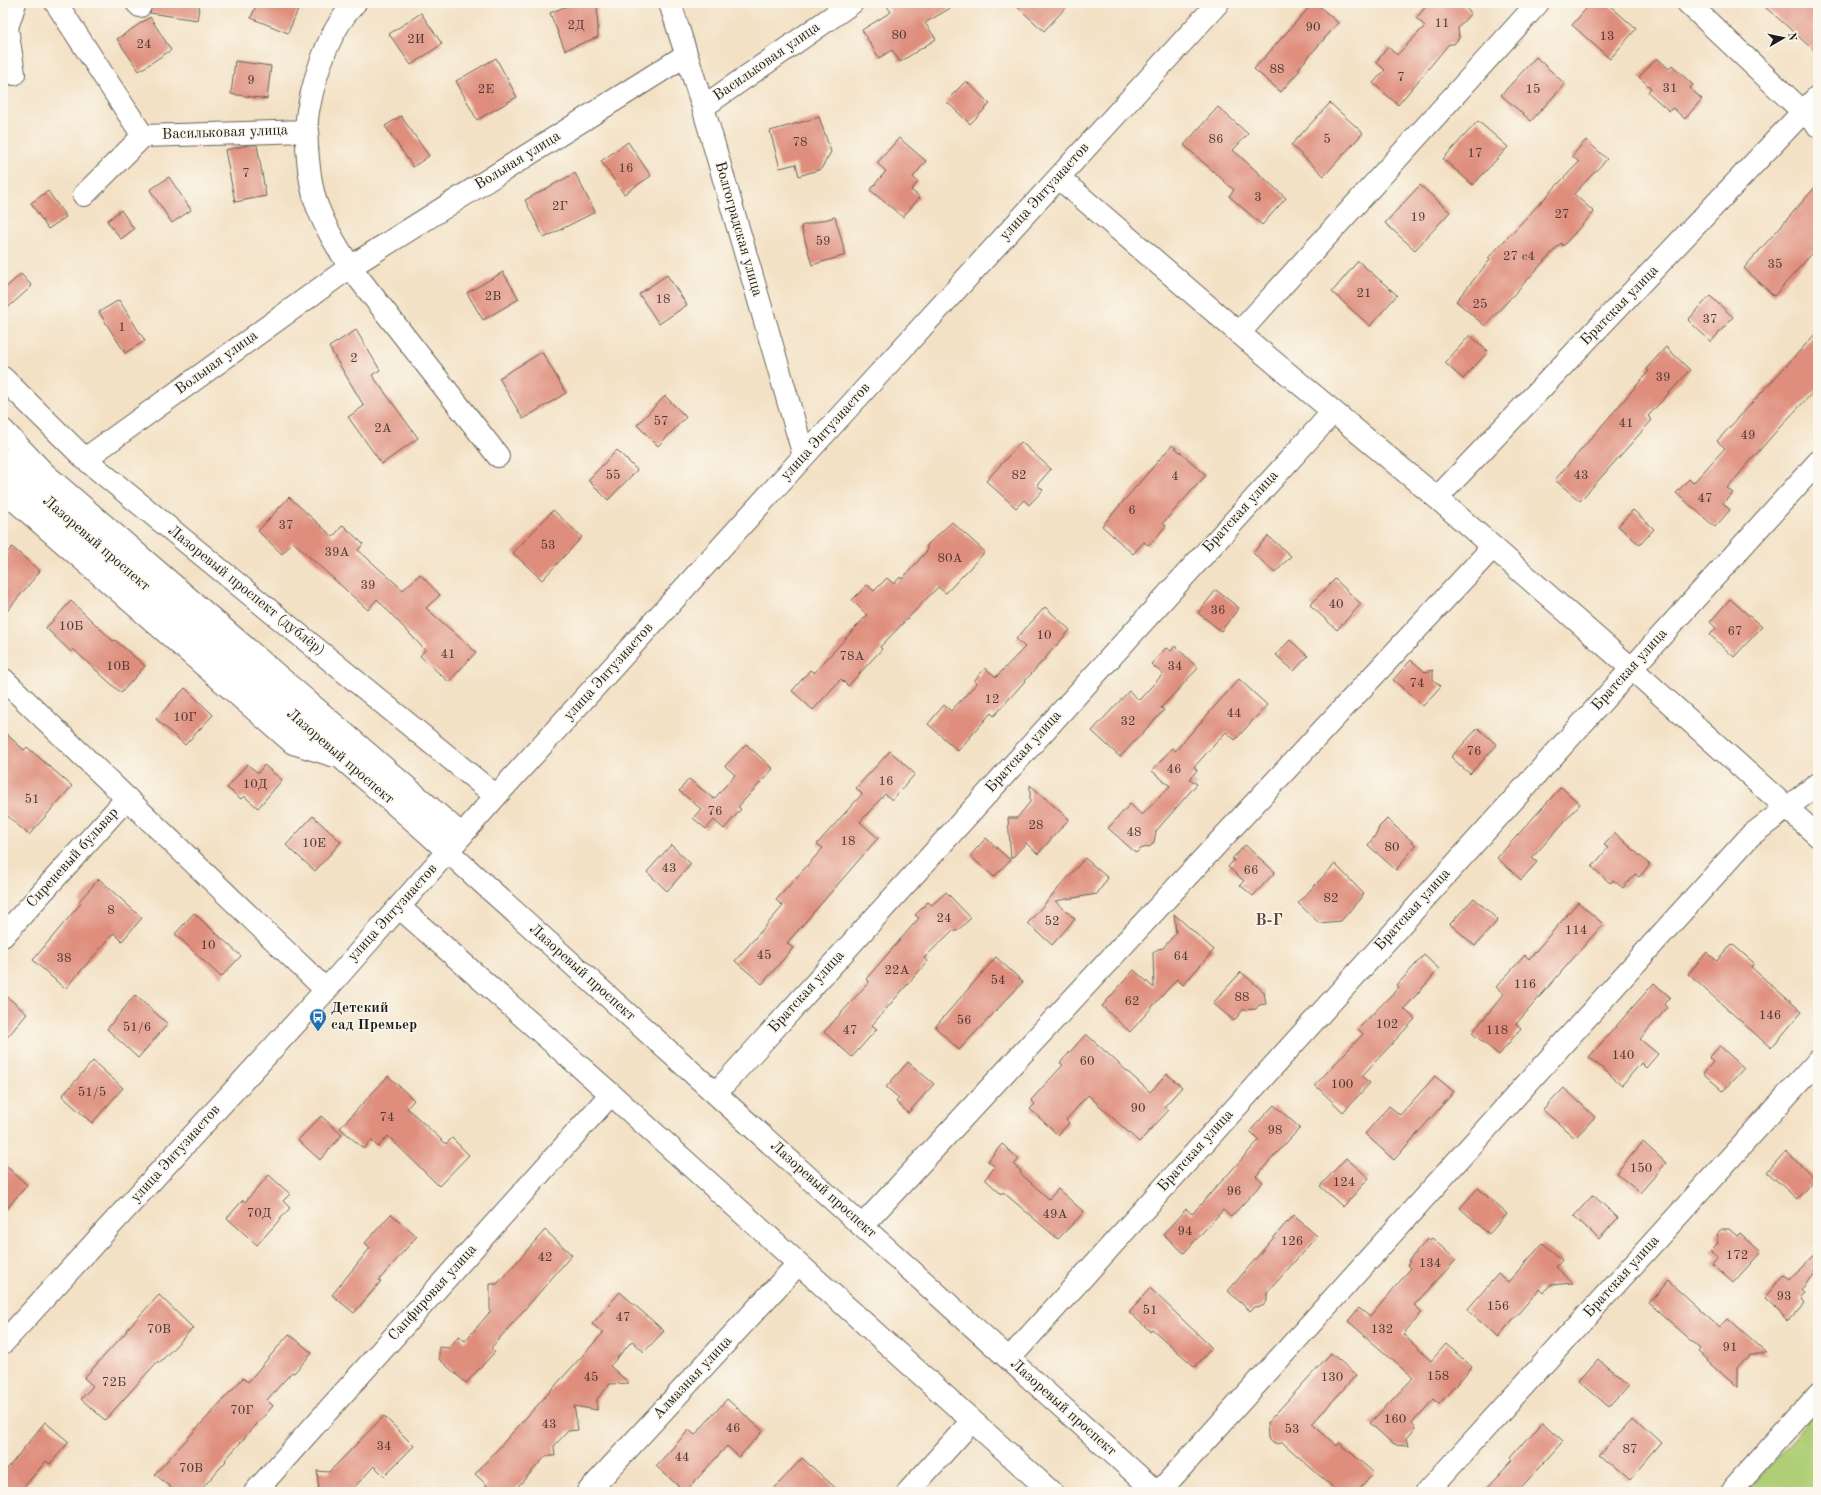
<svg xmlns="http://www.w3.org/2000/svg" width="1821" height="1495" font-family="'Old Standard TT',serif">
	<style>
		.green { fill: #afce75; stroke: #667548 }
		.building { fill: #df8e7d }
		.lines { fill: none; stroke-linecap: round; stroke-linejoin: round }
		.minor-casing { stroke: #676157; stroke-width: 24 }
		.minor { stroke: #fff; stroke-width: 22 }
		.labels { text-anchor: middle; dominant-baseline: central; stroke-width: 3; stroke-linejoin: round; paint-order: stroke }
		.number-label { font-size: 13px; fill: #4d3834 }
		.street-label { font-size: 15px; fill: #1c1c1c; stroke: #fbf7ec }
		.poi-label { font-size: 15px; font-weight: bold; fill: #1c1c1c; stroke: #fbf7ec; text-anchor: start }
		.neighbourhood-label { font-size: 16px; font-weight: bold; fill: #60443e; stroke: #fbf7ec }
	</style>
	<rect width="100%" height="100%" fill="#fbf7ec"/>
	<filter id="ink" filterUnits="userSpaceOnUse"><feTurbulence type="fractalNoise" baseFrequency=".025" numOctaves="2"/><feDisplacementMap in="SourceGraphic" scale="8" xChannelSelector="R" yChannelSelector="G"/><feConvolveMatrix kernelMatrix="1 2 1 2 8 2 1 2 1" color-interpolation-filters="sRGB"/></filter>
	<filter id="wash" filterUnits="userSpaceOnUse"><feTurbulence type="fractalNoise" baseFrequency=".012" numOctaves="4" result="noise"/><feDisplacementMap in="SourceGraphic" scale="16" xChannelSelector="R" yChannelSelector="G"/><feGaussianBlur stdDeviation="0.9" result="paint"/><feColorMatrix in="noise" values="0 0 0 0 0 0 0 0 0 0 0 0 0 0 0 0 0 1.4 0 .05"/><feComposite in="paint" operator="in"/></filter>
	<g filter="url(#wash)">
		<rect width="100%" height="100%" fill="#f3e1c5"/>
		<!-- green -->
		<path class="green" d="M1818,1411v81h-71z"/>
		<g id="blocks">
			<!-- building -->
			<path class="building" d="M152,3h48l-3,17 -47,-7z
				M257,3h44l-13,30 -37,-15z
				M574,3h23l1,34 -33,13 -15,-37z
				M885,3h74l-34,20 11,16 -36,23 -8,-12 -13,8 -17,-28 29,-18z
				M1013,3h57l-26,28z
				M1313,3h3l22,20 -40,46 2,1 -19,22 -27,-23z
				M1429,3h31l11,10 -13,15 1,10 -5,6h-5l-51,61 -25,-22 12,-13 -9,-8 12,-15 9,8 28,-29 -9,-8z
				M1591,3h16l29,26 -26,30 -38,-34z
				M1760,3h58v51l-39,-35z
				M421,13l21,31 -31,21 -22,-31z
				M150,17l21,33 -32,21 -22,-32z
				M1536,57l29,27 -34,37 -30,-26z
				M496,58l21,39 -40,23 -21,-39z
				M1657,58l12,11 3,-4 21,20 -3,3 12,11 -17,20 -12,-11 -4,3 -21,-19 3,-4 -12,-11z
				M235,61l36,5 -4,33 -36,-5z
				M966,81l24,23 -20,20 -24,-23z
				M1330,103l33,30 -39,43 -33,-31z
				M1218,107l30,27 -15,16 53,48 -24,27 -33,-29 5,-6 -50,-45z
				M401,116l28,40 -16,11 -28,-41z
				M819,117l12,35 -10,17 -22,7 -3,-12 -16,4 -10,-37z
				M1478,121l30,26 -35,38 -30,-26z
				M899,138l27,23 -13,16 5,5 -7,8 9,7 -17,20 -33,-27 16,-19 -9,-8z
				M1586,140l21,19 -33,35 20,18 -31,34 -2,-3 -76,83 -29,-25 34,-41 -2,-2 91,-96 -7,-6z
				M628,142l23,34 -27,18 -23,-33z
				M249,145h8l9,51 -31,6 -10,-52z
				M575,173l20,39 -51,26 -19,-38z
				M169,177l22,33 -19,13 -22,-33z
				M1818,184v63l-44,49 -30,-28z
				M1420,185l30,27 -35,38 -30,-27z
				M48,191l18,26 -18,12 -17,-26z
				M121,210l13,19 -13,10 -14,-18z
				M835,217l11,38 -34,10 -11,-39z
				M1358,261l39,34 -27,31 -38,-34z
				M503,272l16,27 -36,21 -16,-27z
				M21,274l11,12 -29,26v-22z
				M667,275l20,30 -28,19 -20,-30z
				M1710,296l23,21 -22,25 -23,-22z
				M119,300l26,41 -20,12 -26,-41z
				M356,330l24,40 -8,5 46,63 -36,26 -34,-47 16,-11 -35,-59z
				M1818,331v56l-39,41 -52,60 6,5 -10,10 7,7 -15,17 -39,-34 13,-14 4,4 32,-35 -8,-7z
				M1470,335l18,17 -25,27 -18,-16z
				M1666,347l24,23 -42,46 4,4 -72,81 -25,-21 94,-109 -3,-2z
				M542,352l24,41 -43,26 -24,-41z
				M665,396l21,21 -28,29 -21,-21z
				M1021,442l30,27 -14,16 6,5 -14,15 -5,-5 -8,8 -30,-27z
				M1172,445l34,30 -43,48 3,3 -12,14 -6,5 -4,-3 -11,12 -31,-28z
				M617,450l20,20 -29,30 -20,-20z
				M289,497l44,40 10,-12 20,19 -5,6 45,40 17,-16 20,21 -14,13 50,44 -27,30 -29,-26 5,-6 -48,-51 -9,11 -75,-68 -11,12 -24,-23z
				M553,510l29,27 -40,43 -29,-27z
				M1633,510l21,19 -14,16 -22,-19z
				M952,522l33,30 -39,41 -8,-6 -58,60 2,2 -34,37 -7,-7 -28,31 -21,-19 18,-21 4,3 53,-58 -15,-15 15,-15 7,6 13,-13 7,6 6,-7 2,2 25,-28v-6z
				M1268,536l23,20 -16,17 -22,-20z
				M12,547l28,24 -37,45v-58z
				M1335,579l26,25 -24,26 -27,-25z
				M1216,590l23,18 -18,23 -23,-18z
				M1730,599l32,28 -28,30 -24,-22 6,-7 -6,-6z
				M71,601l42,40 2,-1 30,26 -24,27 -48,-44 -2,3 -25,-24z
				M1045,607l25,23 -76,86 -3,-3 -33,38 -30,-27 16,-19 7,6 26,-28 -3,-2 11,-13 11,9 29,-30 -9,-8z
				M1290,640l18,16 -14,15 -18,-16z
				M1175,646l23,22 -37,40 3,2 -44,47 -28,-26 37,-40 10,9 24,-26 -12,-10 15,-16 5,3z
				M1411,660l14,12 8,-2v10l8,6 -18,20 -30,-26z
				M1239,679l28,26 -32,35 -9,-8 -32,35 3,3 -7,9 7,5 -41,47 -2,11 -3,4 -11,3 -4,4 -28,-25 22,-24 12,11 28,-29 -18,-15 20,-23 3,3z
				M185,688l28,27 -28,30 -29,-26z
				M1478,728l19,17 -27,29 -19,-17z
				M3,731l21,19 3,-3 45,39 -43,49 -26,-23z
				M746,744l27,25 -35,38 3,2 -17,20 -10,-9 -8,9 -13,-11 8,-9 -22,-18 10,-12 25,20 21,-24 -10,-9z
				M890,751l25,23 -23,26 -7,-6 -25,28 18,16 -91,105 6,5 -31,36 -27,-23 48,-55 -7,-6 47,-52 -6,-4 45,-50 -6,-6z
				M247,764l11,9 6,-8 18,15 -24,28 -14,-12 -3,3 -14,-11z
				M1030,785l39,34 -31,35 -12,-11 -15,16 -3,-41h9l13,-16z
				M1561,787l19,17 -48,54 5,4 -16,18 -24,-22z
				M313,816l28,26 -26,29 -29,-26z
				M1387,819l29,26 -20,25 -28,-25 9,-12 2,-6z
				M1615,833l35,32 -11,12 -4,-3 -12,14 -10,-8 -3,3 -18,-16 16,-19 -4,-3z
				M986,838l24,22 -16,17 -24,-21z
				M671,845l20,19 -24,27 -20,-19z
				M1245,845l30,27 -22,24 -13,-11 4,-4 -16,-14 6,-7 -2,-1z
				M1085,858l23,20 -11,16 -42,7 20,18 -23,26 -24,-22z
				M1335,864l29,30 -23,27 -22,2 -21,-20z
				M99,879l43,39 -20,23 -8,-8 -49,56 -32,-29 48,-57 -2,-2z
				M946,892l25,26 -14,13h-5l-28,27 4,3 -56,64 5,4 -25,28 -28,-25 45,-50 -3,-3 53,-61 -4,-3 13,-13 4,3z
				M1474,898l24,22 -23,26 -25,-22z
				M1578,902l25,22 -87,100 5,4 -22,27 -27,-22 32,-39 -8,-7 29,-32 4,4z
				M194,913l47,43 -20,21 -46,-43z
				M1174,914l40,36 -31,35 -6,-6 -47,53 -28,-26 32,-36 20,18 -1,-35 5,-4 5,-1 13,-15z
				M1732,944l22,19 -3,4 51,45 -31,36 -83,-74 19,-22 10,9z
				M1424,955l15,14 -35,40 11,10 -53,57 8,7 -27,29 -28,-27 48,-51 -5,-5 41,-42 -2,-2z
				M996,957l27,25 -64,68 -24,-23z
				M1241,972l23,20 2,12 -7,1 -3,4 -13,1 -9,11 -21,-18z
				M1654,983l16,14 -6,7 3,4 -27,31 18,15 -12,14 -5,-5 -19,22 -33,-28z
				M3,993l24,21 -24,28z
				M135,995l33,29 -30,34 -31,-29z
				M1086,1034l64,58 17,-18 15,13 -18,20 5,3 -30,32 -51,-47 -22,25 3,3 -11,12 -28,-26 5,-5 -4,-4 32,-35 -3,-2z
				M1720,1046l24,22 -21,23 -20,-18 10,-11 -4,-4z
				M93,1061l30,27 -31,35 -30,-27z
				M908,1062l26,22 -26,29 -12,-11 3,-4 -13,-11z
				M388,1076l26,24 -7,8 39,36 6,-6 17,17 -30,31 -51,-50 -10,11 -7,-7 -7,9 -24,-21z
				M1435,1076l19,16 -60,68 -29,-26 24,-28 11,9z
				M1564,1088l31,29 -20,21 -32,-28z
				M1274,1105l26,23 -44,48 7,6 -32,35 -8,-7 -39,43 -21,-19 23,-25 6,5 67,-74 -9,-9z
				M321,1116l21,19 -22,25 -22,-20z
				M1643,1142l23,21 -26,30 -24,-20z
				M1002,1144l17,15 -5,6 7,6 -1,2 29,26 9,-10 26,23 -26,27 -55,-47 -2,2 -16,-15 10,-12 -7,-6z
				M1786,1151l29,27 -18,21 -30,-27z
				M1346,1158l23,20 -26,29 -23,-21z
				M3,1163l24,22 -24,28z
				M269,1175l21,19 -7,7 7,7 -33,37 -30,-27 16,-18 2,2z
				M1478,1188l29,26 -18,20 -29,-26z
				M1593,1195l25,23 -19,21 -25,-23z
				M391,1214l26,22 -38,44 2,1 -27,32 -22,-18 38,-47 -5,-5z
				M1293,1215l24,21 -50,57v8l-4,5 -9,1 -4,4 -22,-20z
				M1722,1229h7l8,7 3,-3 21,19 -28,31 -21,-19 6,-7 -7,-6 7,-7 -2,-10z
				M545,1230l27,25 -81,93 4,4 -29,31 -27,-24v-12l10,1 10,-12 6,5 25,-29v-28h7z
				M1432,1238l24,22 -42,45 8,7 -19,22 28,27 15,-17 26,23 -33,37 -5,-5 -22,24 4,5 -9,10 2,8 -15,-1 -24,-22 43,-45 -65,-57 11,-13 11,9 41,-49 -4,-4 3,-2 -2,-1 20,-22 2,1z
				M1543,1243l19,17 -6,7 17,16 -23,2 -6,7 -4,-4 -42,49 -31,-27 31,-36 10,8z
				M1818,1252v15l-16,25 3,2 -5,5 3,4 -15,17 -24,-22 19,-22 5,4z
				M1668,1281l52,47 8,-9 39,35h-18l-12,14v18l-38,-34 2,-3 -52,-46z
				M1150,1288l62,60 -17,19 -43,-38 -2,2 -21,-19z
				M620,1292l44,39 -20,21 -12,-11 -22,25 19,17 -19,1 -13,15v11l-23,-4 4,24 -10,1 -14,15 1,10h-9l-33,36h-32l6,-7 -12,-11 128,-141 -11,-9z
				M159,1295l34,33 -34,35 -1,-2 -53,59 -24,-21 12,-13 -9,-8 43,-47 -1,-1z
				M289,1334l23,19 -18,20 -2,-1 -25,28 6,6 -48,54 1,1 -27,31h-23l-21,-18 88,-96 5,4z
				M1331,1353l25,22 -44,49 25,22 3,-3 34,30 -17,19h-19l-55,-49 -9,1 -6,-6 -1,-15z
				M1598,1359l30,27 -19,21 -30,-26z
				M727,1399l36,32 -24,26 -12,-11 -42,46 -29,-26 33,-36 6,5z
				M384,1416l30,30 -30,30 -10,-10 -24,26h-31l-2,-21 12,1z
				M1633,1417l28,26 -33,38 -30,-26z
				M45,1422l24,20 -19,22 -4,-3 -26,31h-17v-18z
				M1542,1422l21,19 -46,51h-34l30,-32 -2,-2z
				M802,1458l38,34h-69z"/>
		</g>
	</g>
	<g filter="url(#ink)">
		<use href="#blocks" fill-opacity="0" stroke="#676157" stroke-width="1"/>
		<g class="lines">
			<!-- minor casing -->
			<g class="minor-casing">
				<path id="minor" d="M56,3l87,133 165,-5
					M137,3l3,3
					M355,3c-26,27 -40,72 -47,108 -4,24 1,75 10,97 8,21 20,40 32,59l148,189
					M670,3l33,104 101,349
					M1688,3l130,123
					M14,74l-7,-46 8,-25
					M703,107l149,-104
					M1059,178l180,155 198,165 194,170 187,168
					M84,195l59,-59
					M1239,333l299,-330
					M3,378l82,81 411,337
					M3,430l42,44 417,361
					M85,459l265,-192 336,-212
					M3,460l21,22 399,347 733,663
					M3,490l290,253 42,13
					M1437,498l381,-402
					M3,679l323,311
					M399,907l212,187 440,398
					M3,936l124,-138
					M716,1093l617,-681
					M862,1226l631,-679
					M3,1343l323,-353 170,-194 308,-340 414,-453
					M1009,1359l809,-897
					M255,1492l356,-398
					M588,1492l210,-228
					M908,1492l64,-71
					M1159,1492l591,-656 68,-52
					M1427,1492l391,-431
					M1731,1492l87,-97"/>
			</g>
			<!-- minor -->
			<use href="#minor" class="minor"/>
		</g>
	</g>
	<!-- icons -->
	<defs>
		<g id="bus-pin" transform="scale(0.9)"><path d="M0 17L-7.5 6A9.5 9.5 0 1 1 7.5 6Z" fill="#1f6fb2" stroke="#fbf7ec"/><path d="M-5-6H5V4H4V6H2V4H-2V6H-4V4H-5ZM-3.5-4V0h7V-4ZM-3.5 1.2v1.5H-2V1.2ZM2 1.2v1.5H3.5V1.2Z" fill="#fff"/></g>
	</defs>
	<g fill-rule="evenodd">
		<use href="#bus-pin" x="318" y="1017"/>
	</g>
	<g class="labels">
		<!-- number labels -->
		<g class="number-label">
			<text x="1442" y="23">11</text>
			<text x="576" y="25">2Д</text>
			<text x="1313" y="27">90</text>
			<text x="899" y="35">80</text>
			<text x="1607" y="36">13</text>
			<text x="416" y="39">2И</text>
			<text x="144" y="44">24</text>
			<text x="1277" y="69">88</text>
			<text x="1401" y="77">7</text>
			<text x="251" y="80">9</text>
			<text x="1670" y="88">31</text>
			<text x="486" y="89">2Е</text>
			<text x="1533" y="89">15</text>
			<text x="1216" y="139">86</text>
			<text x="1327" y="139">5</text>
			<text x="800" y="142">78</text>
			<text x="1475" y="153">17</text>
			<text x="626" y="168">16</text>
			<text x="246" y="173">7</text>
			<text x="1258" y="197">3</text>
			<text x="560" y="206">2Г</text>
			<text x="1562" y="214">27</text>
			<text x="1418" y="217">19</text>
			<text x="823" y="241">59</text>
			<text x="1519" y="256">27 с4</text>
			<text x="1775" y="264">35</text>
			<text x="1364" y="293">21</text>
			<text x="493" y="296">2В</text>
			<text x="663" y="299">18</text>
			<text x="1480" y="304">25</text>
			<text x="1710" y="319">37</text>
			<text x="122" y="327">1</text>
			<text x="354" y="358">2</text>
			<text x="1663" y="377">39</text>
			<text x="661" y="421">57</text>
			<text x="1626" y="423">41</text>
			<text x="383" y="428">2А</text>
			<text x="1748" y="435">49</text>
			<text x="613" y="475">55</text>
			<text x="1019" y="475">82</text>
			<text x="1581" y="475">43</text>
			<text x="1175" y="476">4</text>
			<text x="1705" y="498">47</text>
			<text x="1132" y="510">6</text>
			<text x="286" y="525">37</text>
			<text x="548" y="545">53</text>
			<text x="337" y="552">39А</text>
			<text x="950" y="558">80А</text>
			<text x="368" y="585">39</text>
			<text x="1336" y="604">40</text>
			<text x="1218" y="610">36</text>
			<text x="71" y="626">10Б</text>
			<text x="1735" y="631">67</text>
			<text x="1044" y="635">10</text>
			<text x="448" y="654">41</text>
			<text x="852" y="656">78А</text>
			<text x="118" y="666">10В</text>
			<text x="1175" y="666">34</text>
			<text x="1417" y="683">74</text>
			<text x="992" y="699">12</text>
			<text x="1234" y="713">44</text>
			<text x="185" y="717">10Г</text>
			<text x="1128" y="721">32</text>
			<text x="1474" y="751">76</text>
			<text x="1174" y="769">46</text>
			<text x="886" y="781">16</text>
			<text x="255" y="784">10Д</text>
			<text x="32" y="799">51</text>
			<text x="715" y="811">76</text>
			<text x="1036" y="825">28</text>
			<text x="1134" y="832">48</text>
			<text x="848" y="841">18</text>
			<text x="314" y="843">10Е</text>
			<text x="1392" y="847">80</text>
			<text x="669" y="868">43</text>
			<text x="1251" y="870">66</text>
			<text x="1331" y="898">82</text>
			<text x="111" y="910">8</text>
			<text x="944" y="918">24</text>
			<text x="1052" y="921">52</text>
			<text x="1576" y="930">114</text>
			<text x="208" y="945">10</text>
			<text x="764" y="955">45</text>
			<text x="1181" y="956">64</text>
			<text x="64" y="958">38</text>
			<text x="897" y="970">22А</text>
			<text x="998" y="980">54</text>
			<text x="1525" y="984">116</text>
			<text x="1242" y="997">88</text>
			<text x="1132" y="1001">62</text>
			<text x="1770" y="1015">146</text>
			<text x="964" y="1020">56</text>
			<text x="1387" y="1024">102</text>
			<text x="137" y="1027">51/6</text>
			<text x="850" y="1030">47</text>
			<text x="1497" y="1030">118</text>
			<text x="1623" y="1055">140</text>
			<text x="1087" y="1061">60</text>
			<text x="1342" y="1084">100</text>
			<text x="92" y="1092">51/5</text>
			<text x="1138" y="1108">90</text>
			<text x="387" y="1117">74</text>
			<text x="1275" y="1130">98</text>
			<text x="1641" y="1168">150</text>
			<text x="1344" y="1182">124</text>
			<text x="1234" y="1191">96</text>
			<text x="259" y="1213">70Д</text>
			<text x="1055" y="1214">49А</text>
			<text x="1185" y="1231">94</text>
			<text x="1292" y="1241">126</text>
			<text x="1737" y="1255">172</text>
			<text x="545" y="1257">42</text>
			<text x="1430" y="1263">134</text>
			<text x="1784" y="1296">93</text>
			<text x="1498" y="1306">156</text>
			<text x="1150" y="1310">51</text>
			<text x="623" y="1317">47</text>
			<text x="159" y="1329">70В</text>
			<text x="1382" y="1329">132</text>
			<text x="1730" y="1347">91</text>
			<text x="1438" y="1376">158</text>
			<text x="591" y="1377">45</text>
			<text x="1332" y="1377">130</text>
			<text x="114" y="1382">72Б</text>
			<text x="242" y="1410">70Г</text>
			<text x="1395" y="1419">160</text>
			<text x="549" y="1424">43</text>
			<text x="733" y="1428">46</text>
			<text x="1292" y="1429">53</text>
			<text x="384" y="1446">34</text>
			<text x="1630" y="1449">87</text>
			<text x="682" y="1457">44</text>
			<text x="191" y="1468">70В</text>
		</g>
		<!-- street labels -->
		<g class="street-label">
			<text transform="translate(767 62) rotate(-35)">Васильковая улица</text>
			<text transform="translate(225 133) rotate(-2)">Васильковая улица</text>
			<text transform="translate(518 161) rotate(-32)">Вольная улица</text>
			<text transform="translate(1045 192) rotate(-48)">улица Энтузиастов</text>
			<text transform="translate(738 229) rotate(74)">Волгоградская улица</text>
			<text transform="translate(1620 306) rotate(-46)">Братская улица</text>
			<text transform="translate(217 363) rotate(-36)">Вольная улица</text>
			<text transform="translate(826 432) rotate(-48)">улица Энтузиастов</text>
			<text transform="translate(1241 512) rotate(-48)">Братская улица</text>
			<text transform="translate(96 544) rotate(41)">Лазоревый проспект</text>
			<text transform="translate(246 591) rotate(39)">Лазоревый проспект (дублёр)</text>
			<text transform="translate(1630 670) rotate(-48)">Братская улица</text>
			<text transform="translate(609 672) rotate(-48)">улица Энтузиастов</text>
			<text transform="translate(1024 752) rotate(-48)">Братская улица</text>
			<text transform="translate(340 757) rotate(41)">Лазоревый проспект</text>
			<text transform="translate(73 858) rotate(-48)">Сиреневый бульвар</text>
			<text transform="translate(1413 910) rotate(-48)">Братская улица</text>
			<text transform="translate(393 913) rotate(-48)">улица Энтузиастов</text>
			<text transform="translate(582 973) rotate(42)">Лазоревый проспект</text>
			<text transform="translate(807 992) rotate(-48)">Братская улица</text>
			<text transform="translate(1196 1151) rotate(-48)">Братская улица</text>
			<text transform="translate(176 1154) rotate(-48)">улица Энтузиастов</text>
			<text transform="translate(823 1190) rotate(42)">Лазоревый проспект</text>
			<text transform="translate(1622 1277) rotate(-48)">Братская улица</text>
			<text transform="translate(433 1293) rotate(-48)">Сапфировая улица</text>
			<text transform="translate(693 1378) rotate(-47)">Алмазная улица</text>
			<text transform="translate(1063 1408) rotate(42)">Лазоревый проспект</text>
		</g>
		<!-- poi labels -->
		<g class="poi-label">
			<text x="331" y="1008">Детский<tspan x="331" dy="17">сад Премьер</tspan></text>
		</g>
		<!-- neighbourhood labels -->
		<g class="neighbourhood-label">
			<text x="1269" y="921">В-Г</text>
		</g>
	</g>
	<!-- margin -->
	<rect width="1821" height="1495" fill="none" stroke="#fbf7ec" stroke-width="16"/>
	<!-- north arrow -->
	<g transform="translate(1783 38) rotate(81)" stroke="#fbf7ec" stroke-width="3" paint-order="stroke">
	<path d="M0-3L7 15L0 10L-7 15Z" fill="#1c1c1c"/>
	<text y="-6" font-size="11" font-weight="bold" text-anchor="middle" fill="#1c1c1c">N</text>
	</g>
</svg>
